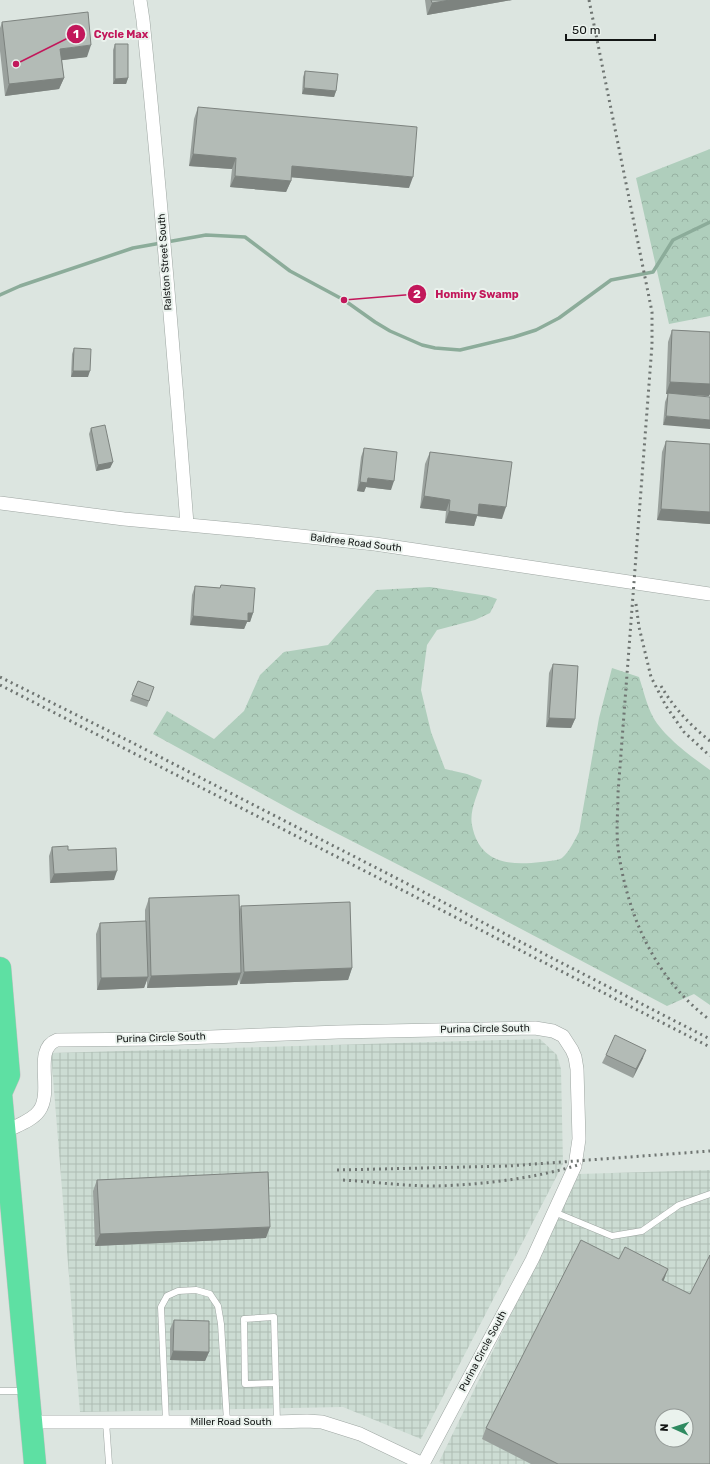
<svg xmlns="http://www.w3.org/2000/svg" width="710" height="1464" font-family="Rubik,sans-serif">
	<style>
		.industrial { fill: url(#industrial-grid); fill-rule: evenodd }
		.forest { fill: url(#forest-crowns) }
		.lines { fill: none; stroke-linecap: round; stroke-linejoin: round }
		.stream { stroke: #8cac9a; stroke-width: 3.5 }
		.lane-casing { stroke: #9ea6a2; stroke-width: 7 }
		.street-casing { stroke: #9ea6a2; stroke-width: 14 }
		.highway-casing { stroke: #c2c2c2; stroke-width: 23 }
		.lane { stroke: #fff; stroke-width: 6 }
		.street { stroke: #fff; stroke-width: 13 }
		.highway { stroke: #5ee0a3; stroke-width: 22 }
		.rail { stroke: #6f7572; stroke-width: 3; stroke-dasharray: 2 4; stroke-linecap: butt }
		.wall { fill: #9aa19d }
		.shaded-wall { fill: #7d837f }
		.building { fill: #b3bbb6; stroke: #7d837f; fill-rule: evenodd }
		.labels { text-anchor: middle; dominant-baseline: central; stroke-width: 4; stroke-linejoin: round; paint-order: stroke }
		.street-label { font-size: 10px; fill: #131615; stroke: #eaf2ed }
		.leader { fill: none; stroke: #c2185b; stroke-width: 1.5 }
		.callout-dot { fill: #c2185b; stroke: #eaf2ed; stroke-width: 1.5 }
		.mark-label { font-size: 12px; text-anchor: middle; font-weight: bold; fill: #fff }
		.callout-label { font-size: 11px; text-anchor: middle; font-weight: bold; fill: #c2185b; stroke: #eaf2ed; stroke-width: 4; stroke-linejoin: round; paint-order: stroke }
	</style>
	<defs>
		<pattern id="industrial-grid" width="8" height="8" patternUnits="userSpaceOnUse"><rect width="8" height="8" fill="#ccdcd3"/><path d="M0 4h8M4 0v8" fill="none" stroke="#aebcb4"/></pattern>
		<pattern id="forest-crowns" width="20" height="18" patternUnits="userSpaceOnUse"><rect width="20" height="18" fill="#afcebc"/><path d="M2 6a3 3 0 1 1 6 0M12 15a3 3 0 1 1 6 0" fill="none" stroke="#96b0a1"/></pattern>
	</defs>
	<rect width="100%" height="100%" fill="#dce5e0"/>
	<!-- industrial -->
	<path class="industrial" d="M540,1039l17,16 4,14 2,95 -142,275 -78,-32 -263,5 -29,-359z
		M710,1170v294h-266l-5,-2 140,-288zM662,1416h24v24h-24z"/>
	<!-- forest -->
	<path class="forest" d="M710,149v167l-41,8 -33,-146z
		M430,587l58,9 9,3 -7,14 -15,7 -38,10 -10,15 -6,45 10,42 14,37 22,5 15,6c-4,14 -13,31 -10,45 7,38 37,41 69,37 6,-1 16,-1 21,-4 8,-7 12,-17 17,-26l20,-114 13,-50 27,9c4,12 8,29 14,40 11,20 39,40 57,53v235l-16,-11 -27,12 -231,-122 -139,-71 -144,-79 14,-23 47,28 30,-28 16,-36 24,-23 44,-7 48,-55z"/>
	<g class="lines">
		<!-- stream -->
		<path class="stream" d="M0,295l20,-9 113,-38 73,-13 39,2 45,34 54,29 31,22 15,9 32,14 13,3 25,2 54,-13 22,-7 23,-12 52,-38 42,-8 20,-32 37,-18"/>
		<!-- lane casing -->
		<g class="lane-casing">
			<path id="lane" d="M554,1212l58,24 30,-5 37,-26 31,-11
				M276,1383l-31,1 -1,-65 30,-2 3,105
				M0,1391h24
				M166,1421l-5,-114 6,-11 11,-5 18,-1 14,4 8,12 3,18 6,98
				M106,1422l3,42"/>
		</g>
		<!-- street casing -->
		<g class="street-casing">
			<path id="street" d="M140,0l3,20c17,168 31,336 44,504
				M0,503l124,16 129,12 122,13 335,50
				M5,1132c10,-6 27,-11 34,-21 15,-20 -7,-62 18,-71l101,-1 180,-7 197,-4 18,3 10,5 9,14 3,7 2,12 2,70 -4,27 -43,94 -109,204
				M31,1422h246l30,-1 15,1 38,12 63,30"/>
		</g>
		<!-- highway casing -->
		<g class="highway-casing">
			<path id="highway" d="M0,968l9,107 -8,18 34,371"/>
		</g>
		<!-- lane -->
		<use href="#lane" class="lane"/>
		<!-- street -->
		<use href="#street" class="street"/>
		<!-- highway -->
		<use href="#highway" class="highway"/>
		<!-- rail -->
		<path class="rail" d="M589,0l63,312v33l-34,448c0,18 -2,37 0,55 9,67 37,131 92,172
			M636,604l3,23 12,50 15,29 18,26 26,24
			M0,677l127,63 583,299
			M0,685l710,362
			M661,686c12,21 30,40 49,55
			M337,1170l171,-4 202,-15
			M343,1180c31,2 62,6 92,6 46,-1 103,-8 146,-22"/>
	</g>
	<!-- wall -->
	<path class="wall" d="M425,0h87l-85,15z
		M2,22l85,35 -25,3 2,18 -5,11 -54,7 -5,-45v-23z
		M115,44l13,34 -2,6h-13v-34z
		M305,71l31,20 -2,6 -32,-3 1,-17z
		M198,107l211,81 -118,-11v4l-5,11 -56,-5 2,-18 -43,-3 5,-47z
		M672,330l38,2v62l-1,2 -33,-2 -13,31 2,-23 3,-8h-2l2,-52z
		M74,348l14,29h-17l1,-23z
		M91,428l22,34 -3,6 -14,3 -7,-37z
		M666,441l44,3v80l-53,-4 5,-68z
		M364,448l27,42 -25,-3 -2,5 -7,-1 4,-34z
		M430,452l72,67 -25,-3 -3,10 -29,-3 1,-12 -26,-3 5,-44z
		M221,585l32,28 -3,9h-3l-3,7 -54,-4 2,-30 3,-9 25,2z
		M553,664l22,55 -4,9 -25,-1 3,-54z
		M138,681l16,6 -7,20 -17,-6z
		M52,847l16,3 46,30 -64,3 -1,-27z
		M149,898l90,14 2,-6 111,62 -4,12 -108,4 -1,-6 -2,7 -90,3v-8l-3,8 -47,2 -1,-56 4,-11 45,-2v-11z
		M606,1055l37,3 -10,20 -31,-15z
		M97,1180l169,58 -171,8 -2,-55z
		M619,1259l45,22 46,183h-179l-49,-25 4,-11z
		M174,1320l35,32 -4,9 -35,-1v-31z"/>
	<!-- shaded-wall -->
	<path class="shaded-wall" d="M450,0h62l-85,15 5,-12z
		M91,45l-4,12 -31,4 4,-12z
		M64,78l-5,11 -54,7 4,-12z
		M128,78l-2,6h-13l2,-5z
		M304,88l32,3 -2,6 -32,-3z
		M193,154l43,4 -4,11 -43,-3z
		M292,166l121,11 -4,11 -121,-11z
		M235,176l56,5 -5,11 -56,-5z
		M73,371h17l-2,6h-17z
		M670,382l40,2v10l-1,2 -43,-2z
		M666,416l44,4v9l-47,-4z
		M113,462l-3,6 -14,3 2,-6z
		M368,478l26,3 -3,9 -25,-3 -2,5 -7,-1 3,-9z
		M424,496l26,4 -4,11 -26,-3z
		M479,504l27,3 -4,12 -25,-3 -3,10 -29,-3 4,-12z
		M661,509l49,3v12l-53,-4z
		M248,613h5l-3,9h-3l-3,7 -54,-4 3,-9z
		M549,718l26,1 -4,9 -25,-1z
		M117,871l-3,9 -64,3 4,-9z
		M352,968l-4,12 -108,4 4,-12z
		M241,973l-4,12 -90,3 4,-12z
		M148,977l-4,11 -47,2 4,-12z
		M646,1050l-3,8 -10,20 3,-9z
		M270,1227l-4,11 -171,8 5,-12z
		M668,1269l-4,11 -6,12 4,-12z
		M173,1351l36,1 -4,9 -35,-1z"/>
	<!-- building -->
	<path class="building" d="M431,0h19l-18,3z
		M88,12l3,33 -31,4 4,29 -55,6 -7,-62z
		M115,44h13v34l-13,1z
		M305,71l33,3 -2,17 -32,-3z
		M198,107l219,20 -4,50 -121,-11 -1,15 -56,-5 1,-18 -43,-4z
		M672,330l38,2v52l-40,-2z
		M74,348l17,1 -1,22h-17z
		M668,393l42,4v23l-44,-4z
		M105,425l8,37 -15,3 -7,-37z
		M666,441l44,3v68l-49,-3z
		M364,448l33,4 -3,29 -26,-3 -1,5 -7,-1z
		M430,452l82,10 -6,45 -27,-3 -1,11 -29,-4 1,-11 -26,-4z
		M221,585l34,3 -2,25h-5v8l-55,-5 2,-30 25,2z
		M553,664l25,2 -3,53 -26,-1z
		M138,681l16,6 -5,14 -17,-6z
		M68,846v4l48,-2 1,23 -63,3 -2,-27z
		M239,895l2,78 -90,3 -2,-78z
		M350,902l2,66 -108,4 -3,-66z
		M146,921l2,56 -47,1 -1,-55z
		M615,1035l31,15 -10,19 -30,-14z
		M268,1172l2,55 -170,7 -3,-54z
		M581,1240l38,19 6,-12 43,22 -6,11 28,14 20,-39v209h-152l-72,-36zM662,1416h24v24h-24z
		M174,1320l35,1v31l-36,-1z"/>
	<g class="labels">
		<!-- street labels -->
		<g class="street-label">
			<text transform="translate(165 262) rotate(-94)">Ralston Street South</text>
			<text transform="translate(356 543) rotate(7)">Baldree Road South</text>
			<text transform="translate(485 1029) rotate(-1)">Purina Circle South</text>
			<text transform="translate(161 1038) rotate(-2)">Purina Circle South</text>
			<text transform="translate(483 1351) rotate(-62)">Purina Circle South</text>
			<text x="231" y="1422">Miller Road South</text>
		</g>
	</g>
	<!-- callouts -->
	<path class="leader" d="M16 64L76 34M344 300L417 294"/>
	<g class="callout-dot">
		<circle cx="16" cy="64" r="4"/>
		<circle cx="344" cy="300" r="4"/>
		<circle cx="76" cy="34" r="10"/>
		<circle cx="417" cy="294" r="10"/>
	</g>
	<g class="mark-label">
		<text x="76" y="38">1</text>
		<text x="417" y="298">2</text>
	</g>
	<g class="callout-label">
		<text x="121" y="38">Cycle Max</text>
		<text x="477" y="298">Hominy Swamp</text>
	</g>
	<!-- north arrow -->
	<g transform="translate(674 1428) rotate(273)"><circle r="19" fill="#eaf2ed" stroke="#949a97"/>
	<path d="M0-3L7 15L0 10L-7 15Z" fill="#2e8a60"/>
	<text y="-6" font-size="11" font-weight="bold" text-anchor="middle" fill="#131615">N</text>
	</g>
	<!-- scale -->
	<path d="M566 34v6h89v-6" fill="none" stroke="#131615" stroke-width="2"/>
	<text x="572" y="34" font-size="12" fill="#131615" stroke="#eaf2ed" stroke-width="3" paint-order="stroke">50 m</text>
</svg>
